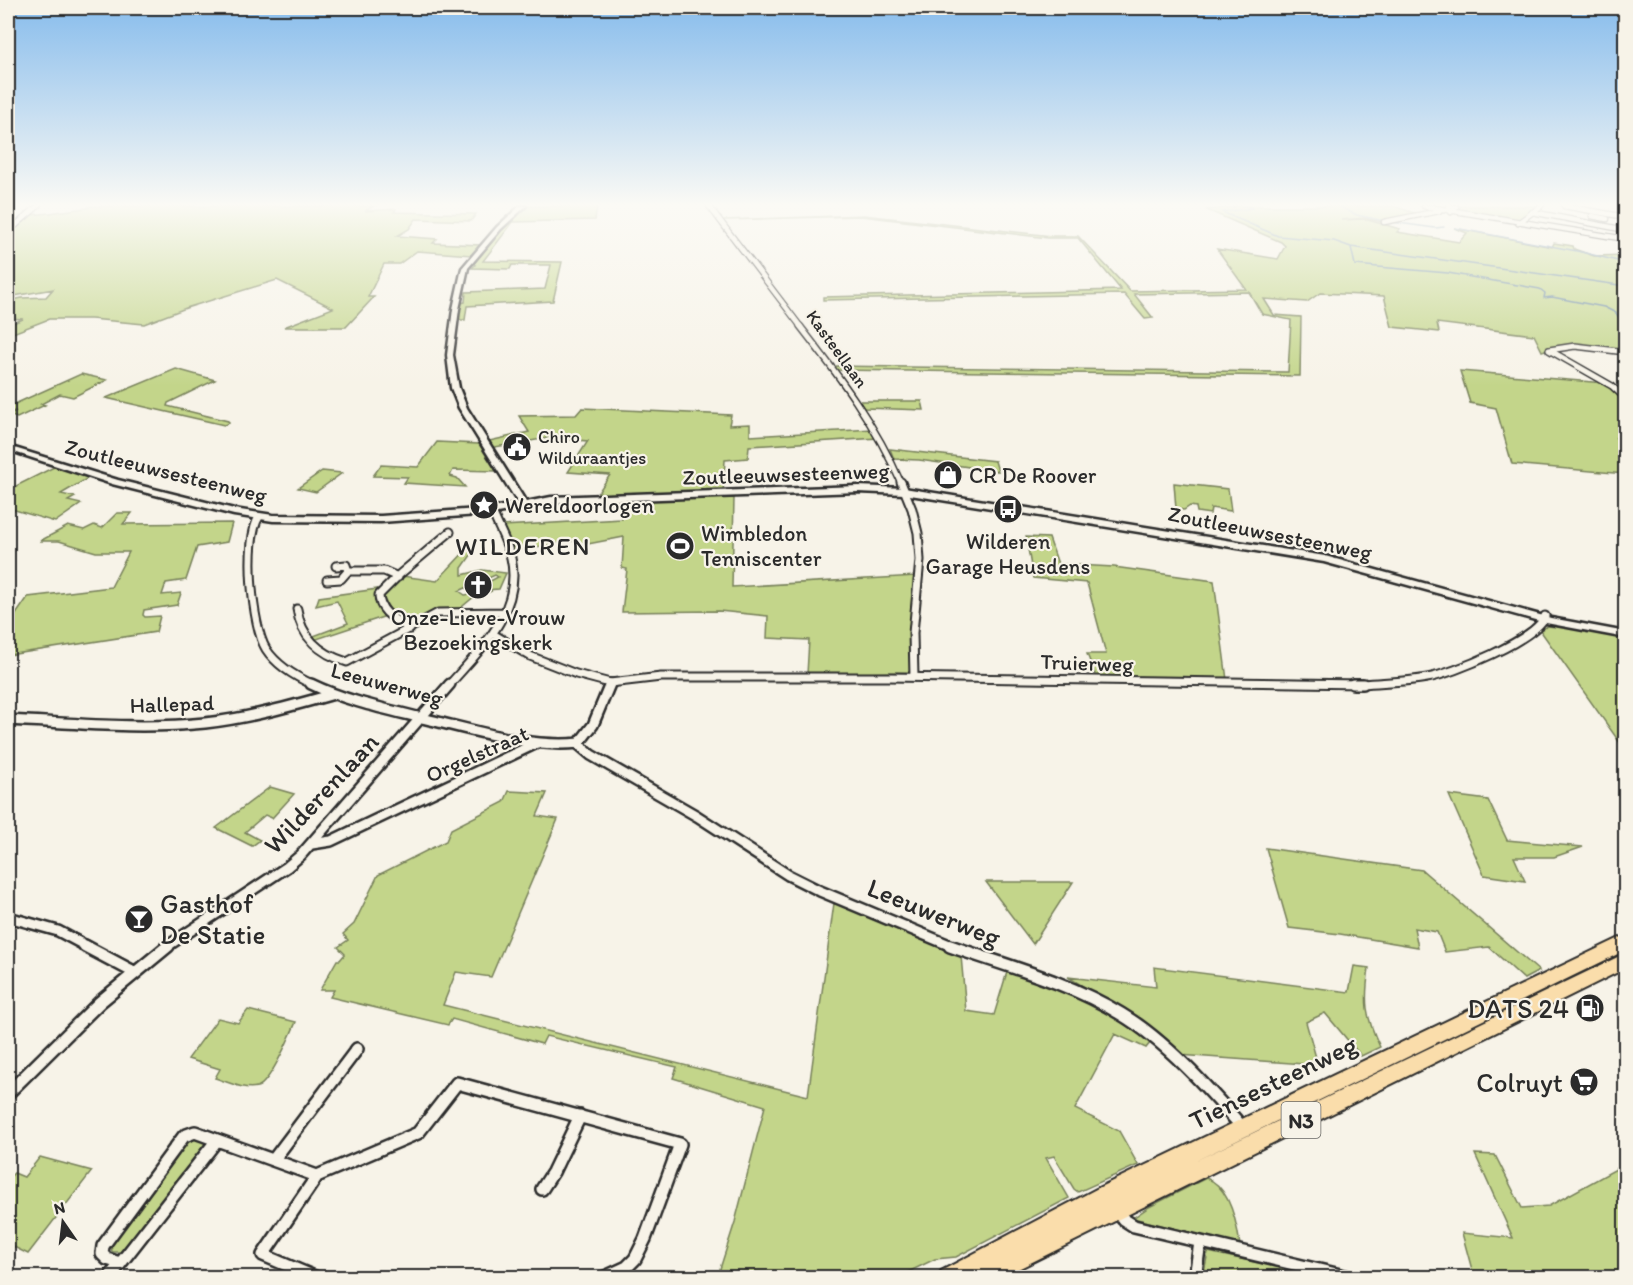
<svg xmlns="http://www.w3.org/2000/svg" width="1633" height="1285" font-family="Itim,sans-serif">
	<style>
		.green { fill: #c3d58a; stroke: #77805a; stroke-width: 1.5 }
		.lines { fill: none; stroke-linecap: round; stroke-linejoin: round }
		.stream { stroke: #6b89a2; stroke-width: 1.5 }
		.street-far4-casing { stroke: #2b2b2b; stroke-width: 7 }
		.street-far3-casing { stroke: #2b2b2b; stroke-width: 8 }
		.street-far2-casing { stroke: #2b2b2b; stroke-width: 11 }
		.street-far1-casing { stroke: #2b2b2b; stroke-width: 14 }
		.street-casing { stroke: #2b2b2b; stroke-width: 16 }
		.secondary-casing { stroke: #2b2b2b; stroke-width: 5 }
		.primary-casing { stroke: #2b2b2b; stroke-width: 4 }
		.street-far4 { stroke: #f7f3e8; stroke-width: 4.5 }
		.street-far3 { stroke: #f7f3e8; stroke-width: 5 }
		.street-far2 { stroke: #f7f3e8; stroke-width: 7 }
		.street-far1 { stroke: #f7f3e8; stroke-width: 9 }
		.street { stroke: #f7f3e8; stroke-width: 11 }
		.secondary { fill: #f7f3e8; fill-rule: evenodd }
		.primary { fill: #faddab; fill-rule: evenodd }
		.labels { text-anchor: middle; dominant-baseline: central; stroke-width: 4.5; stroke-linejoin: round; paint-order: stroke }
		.far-street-label { font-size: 18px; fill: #2b2b2b; stroke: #f7f3e8 }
		.far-poi-label { font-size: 18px; fill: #2b2b2b; stroke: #f7f3e8; text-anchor: start }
		.shield { fill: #f7f3e8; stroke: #686764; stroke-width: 1.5 }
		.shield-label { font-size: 21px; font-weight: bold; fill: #2b2b2b }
		.street-label { font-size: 22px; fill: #2b2b2b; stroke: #f7f3e8 }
		.poi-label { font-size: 22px; fill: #2b2b2b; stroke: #f7f3e8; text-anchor: start }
		.quarter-label { font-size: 26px; letter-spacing: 1.5px; fill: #2b2b2b; stroke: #f7f3e8 }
		.near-street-label { font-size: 27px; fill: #2b2b2b; stroke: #f7f3e8 }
		.near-poi-label { font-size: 27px; fill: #2b2b2b; stroke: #f7f3e8; text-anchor: end }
	</style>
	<rect width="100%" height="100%" fill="#f7f3e8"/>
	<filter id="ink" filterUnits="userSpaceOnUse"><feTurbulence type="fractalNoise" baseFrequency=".0167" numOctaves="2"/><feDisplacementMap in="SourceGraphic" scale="12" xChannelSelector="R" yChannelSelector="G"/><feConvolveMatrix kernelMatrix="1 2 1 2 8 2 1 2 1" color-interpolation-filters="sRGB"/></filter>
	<g filter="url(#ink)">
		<!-- green -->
		<path class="green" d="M91,206h283l-9,5 31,-2 -2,3 82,2 -5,7 -55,-2 -7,10 -12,7 40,3 -4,4 48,2 -9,10 -55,-4 -18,13h-15l-16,33h6l-28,30h-62l49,-19 -56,-28 -91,28 -42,16 -53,-5h-42l-41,16v-10l15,-6 -15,-1v-17l14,-3 24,-1 7,-8 -45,8v-62l21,-20c20,-1 37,-5 58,-7z
			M526,206h71l-2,14 -82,2 -30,39 79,1 -9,39 -86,5 -2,14h-8l3,-17 5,-1 1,-10 79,-3 6,-24h-39l-2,4 -38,-1 3,-3 -5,-1 40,-44z
			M1232,206h161l25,8 -36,8 -17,-4 -24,2 23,-1 36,10 -3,3 62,10 8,-9 -13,-5 98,19 2,-4 19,3 1,3 20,7 31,-1v96c-26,-3 -58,-10 -83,0l-8,-16 -97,-12 2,9 -47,-5 -8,-31 -64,-3 -13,9 -43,-3 10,16 27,2 -1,59 -465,-6 -2,-4 455,6 3,-52 -29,-6 -13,-22 -115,2 19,24 -8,1 -21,-25 -301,6v-3l298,-7 -43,-52h-30l-187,-22 -137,4 140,-5 188,21h26l52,55 116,-2 -29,-40 61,10 7,-13 -4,-4 -74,-32 29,-3z
			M1461,206h77l-21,16 -62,-10z
			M176,369l39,11 -47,23 -1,3 61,15 1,2 -5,2 -118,-27z
			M1460,371l145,12 20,18v37h-9l9,12v24l-113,-10 -16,-56 -26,-5z
			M81,374l26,6 -34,17 -13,-3 -19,10 4,1 -28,13 -8,-3 7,-4 -8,1v-5z
			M859,401h63l2,9 -60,-2z
			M582,408l149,7 -2,10 21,-1v12l123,-7 5,9 -129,8 -1,12 -23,2 -2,34 -128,3 15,-22 -42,-3 20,-31 -26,-2 3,-4 -76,13 -4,-6 44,-10 -10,-16 57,-1z
			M437,442l42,2 17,27 -43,-1 -3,6 7,2 8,9 -61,-4 4,-6 -35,-1 8,-11 37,2z
			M890,449l105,12 3,10 -79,-11 -25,-1z
			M56,466l34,11 -29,17 14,3 -7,4 13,3 -26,18 -47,-14v-18z
			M322,471l20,2 -26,19 -18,-4z
			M1174,483l54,6 3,22 -20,-3 -1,6 -13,-2 -1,-5 -6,-1 -6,4 -8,-1z
			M734,498l-2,89 184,-11 -6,56v40l-103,2 2,-34 -42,-2 1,-22 -49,-5 -97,1 5,-43 -5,-1 2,-31 -41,8 -5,-5 -65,11 -10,-25 119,-7v-19z
			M117,513h15l-9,11 109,-1 -5,19 -30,5 -11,33 -20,3 -4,12 19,-2 -4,12 -33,5 -1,5 2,2 15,-1 -4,16 -148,23v-29l20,-29 83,-10 18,-35h-33l-37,-11h-19l28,-15 16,4 10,-5 8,3z
			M1026,537l23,1 9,26 56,3 100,14 13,99 -130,-1 -10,-25h19l-19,-71 -54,-5z
			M469,547l5,4 -12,17v7l20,-5 24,3 -7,16 -27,2 26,-14 -3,-2 -36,16 6,4 27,-4 -17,5 -17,14 -46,12c-16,0 -24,-13 -29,-26l19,-20 35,5z
			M378,589l-2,9 10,18 -72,24 -3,-3 37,-14 -11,-22 -21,5 3,-9z
			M1548,626l16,2 2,-2 59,12v112l-85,-120z
			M270,787l24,7 -22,24 -7,-3 -20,17 15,8 -8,6 -36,-18z
			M509,791l38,2 -10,23 21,3 -67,158 -35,-5 -13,33 365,91 26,-193 127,53 5,55 28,4 13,-43 74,25 44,24 25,22 -4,5 -31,-14 -40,75 44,22 19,34 -60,27 -4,-3 -20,-33 -8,2 23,40 -113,59 -21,2 -37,18h-194l3,-5 11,3 17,-53 30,-116 -92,-28 4,-11 -131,-31 -4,8 -90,-25 -4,6 -118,-28 4,-7h-14l17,-30h3l5,-6 -7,-7 10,-7 -5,-6 11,-10 24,-49 68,-34 5,-12 53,-27z
			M1449,795l39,5 19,40 76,7 -29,10h-40l11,24 -41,-6z
			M1266,848l156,22 117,101 -15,8 -35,-32 -44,5 -8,-20 -23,-4 4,19 -78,-13 -51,-6z
			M986,882h87l-40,62z
			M1354,966l15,2c-5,34 -4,47 11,79l-19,9 -36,-43 -19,9 12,43 -139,-10 -52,-42 -59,-36 88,10 -2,-20 195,25z
			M248,1010l48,12c-6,14 -26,62 -39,65 -14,3 -29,-5 -42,-9l5,-9 -32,-10 30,-41 20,5z
			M190,1136l17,6 -1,5 -76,97 -10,8h-8l-1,-9z
			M1475,1154l20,1 27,53 27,-2 76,-42v113h-151l-12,-44 51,5z
			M40,1157l52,14 -64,83 -20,-10v-65l6,-6 10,4z
			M1206,1178c24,8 31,46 34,67l-107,-27 16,-11z
			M1208,1252l88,19v6h-93z"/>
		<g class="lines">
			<!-- stream -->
			<path class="stream" d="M1243,206l10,2 -31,4 56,24 56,5 17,6 4,18 93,8 92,16 5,4 -1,5 8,-1 52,10 12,6 10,15
				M1338,206l19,9 27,6
				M1391,222l44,6 9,-1
				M1455,228l122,23 49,12
				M1351,247l275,39"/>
			<!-- street-far4 casing -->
			<g class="street-far4-casing">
				<path id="street-far4" d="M709,206l92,121
					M1424,206l202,33
					M1449,206l7,1 -5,5
					M1564,206l62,11
					M1532,212l94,18
					M1592,216l15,3
					M1384,222l55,-11
					M1518,223l23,-17
					M8,232l30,-26"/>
			</g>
			<!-- street-far3 casing -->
			<g class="street-far3-casing">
				<path id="street-far3" d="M800,326c39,50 76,99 101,157
					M1626,352l-51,-6 -26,4 63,36 14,13"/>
			</g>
			<!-- street-far2 casing -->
			<g class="street-far2-casing">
				<path id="street-far2" d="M901,482l11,27 6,24 2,27 -7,73 1,44
					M259,517c-15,22 -7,110 7,132 11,17 30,28 48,36
					M348,571h36l14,6
					M327,580l14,-1 7,-8 -2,-6 -10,1
					M297,609c4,28 23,45 50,53l91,-49 68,-1
					M410,629c-13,-9 -31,-16 -31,-34l21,-21 50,-42
					M493,634l37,22 46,18 34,9 51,-6h227l474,7c22,-2 44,-2 65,-6 25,-4 110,-39 118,-62
					M449,685c31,-35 74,-75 62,-127 -4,-17 -13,-31 -19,-47
					M609,685l1,-2"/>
			</g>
			<!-- street-far1 casing -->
			<g class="street-far1-casing">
				<path id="street-far1" d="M311,684c37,18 79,26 119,36 47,11 100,28 149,23l14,-18 17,-41
					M1353,684h10
					M8,720c65,3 131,10 197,3 44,-5 87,-17 129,-29
					M578,744l13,11 106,61 91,59 32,16 134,56
					M312,844l19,-3 206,-98
					M8,917l50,14 30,16
					M166,947l121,-80 14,-12 149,-171"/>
			</g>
			<!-- street casing -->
			<g class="street-casing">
				<path id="street" d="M85,946l49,26
					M950,946c57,20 119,36 171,68 44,26 88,75 121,113
					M8,1093l92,-91 68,-56
					M274,1159l83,-110
					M317,1176l101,-43 39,-50 223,61 -35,95 -10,20 -8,8 -24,11
					M317,1176l-54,79 54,23
					M542,1189l11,-17 27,-56
					M1117,1211l6,8 11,7 219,52
					M120,1263l-13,-4 -5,-5 1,-8 81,-110 11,-4 22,8
					M109,1278l108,-138 100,36
					M1195,1278l5,-36"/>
			</g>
			<!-- secondary casing -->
			<g class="secondary-casing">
				<path id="secondary" d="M520,206h6l-25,23 -33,39 -9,41 -6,46 6,33 8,20 59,94 25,-5 307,-11 46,2 421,68 226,62 75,14v6l-80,-15 -222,-61 -420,-68 -46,-2 -307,11 -59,11 -111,8 -108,-1 -39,-6 -122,-31 -104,-34v-4l110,34 116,29 39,6 108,1 111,-8 26,-5 -59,-95 -8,-20 -4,-33 6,-46 9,-41 35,-41z"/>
			</g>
			<!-- primary casing -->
			<g class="primary-casing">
				<path id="primary" d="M1626,935v15l-433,212 433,-209v15l-626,310h-62l3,-7 159,-84z"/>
			</g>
			<!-- street-far4 -->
			<use href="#street-far4" class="street-far4"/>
			<!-- street-far3 -->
			<use href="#street-far3" class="street-far3"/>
			<!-- street-far2 -->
			<use href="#street-far2" class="street-far2"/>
			<!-- street-far1 -->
			<use href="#street-far1" class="street-far1"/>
			<!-- street -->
			<use href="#street" class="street"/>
			<!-- secondary -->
			<use href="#secondary" class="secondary"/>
			<!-- primary -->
			<use href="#primary" class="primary"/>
		</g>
	</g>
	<!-- sky -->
	<linearGradient id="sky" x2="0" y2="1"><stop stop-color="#87bcec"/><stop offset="0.53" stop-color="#fbfaf5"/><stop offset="1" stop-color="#fbfaf5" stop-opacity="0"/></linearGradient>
	<rect width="1633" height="386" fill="url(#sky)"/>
	<!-- icons -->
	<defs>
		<g id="civic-disc" transform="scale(1.5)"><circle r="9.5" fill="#2b2b2b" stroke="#f7f3e8"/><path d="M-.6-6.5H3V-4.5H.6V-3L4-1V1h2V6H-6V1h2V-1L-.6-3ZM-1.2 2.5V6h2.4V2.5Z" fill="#fff"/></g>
		<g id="shop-disc" transform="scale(1.5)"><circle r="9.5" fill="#2b2b2b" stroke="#f7f3e8"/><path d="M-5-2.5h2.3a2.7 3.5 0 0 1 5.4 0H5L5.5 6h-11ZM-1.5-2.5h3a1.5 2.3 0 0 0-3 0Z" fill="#fff"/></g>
		<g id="sight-disc" transform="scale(1.5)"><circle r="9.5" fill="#2b2b2b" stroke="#f7f3e8"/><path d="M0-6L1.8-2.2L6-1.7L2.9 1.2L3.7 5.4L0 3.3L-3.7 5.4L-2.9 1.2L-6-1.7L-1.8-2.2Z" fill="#fff"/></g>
		<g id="bus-disc" transform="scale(1.5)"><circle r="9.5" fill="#2b2b2b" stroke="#f7f3e8"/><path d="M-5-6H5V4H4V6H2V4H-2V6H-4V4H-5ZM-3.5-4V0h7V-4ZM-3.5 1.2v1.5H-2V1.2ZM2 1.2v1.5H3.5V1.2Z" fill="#fff"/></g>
		<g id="stadium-disc" transform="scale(1.5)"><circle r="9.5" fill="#2b2b2b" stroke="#f7f3e8"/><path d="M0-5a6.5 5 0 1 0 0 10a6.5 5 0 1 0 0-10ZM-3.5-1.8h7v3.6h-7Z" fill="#fff"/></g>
		<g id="church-disc" transform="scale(1.5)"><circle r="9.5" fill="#2b2b2b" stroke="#f7f3e8"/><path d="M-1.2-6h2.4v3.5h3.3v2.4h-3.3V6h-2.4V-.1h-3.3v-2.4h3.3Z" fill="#fff"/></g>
		<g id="bar-disc" transform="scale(1.5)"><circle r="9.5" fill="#2b2b2b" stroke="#f7f3e8"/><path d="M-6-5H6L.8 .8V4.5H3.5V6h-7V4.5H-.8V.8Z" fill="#fff"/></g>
		<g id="fuel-disc" transform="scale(1.5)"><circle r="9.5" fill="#2b2b2b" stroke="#f7f3e8"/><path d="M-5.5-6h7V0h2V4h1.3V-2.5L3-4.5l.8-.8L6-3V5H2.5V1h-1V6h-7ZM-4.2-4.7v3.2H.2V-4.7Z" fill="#fff"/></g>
		<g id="supermarket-disc" transform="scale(1.5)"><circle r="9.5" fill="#2b2b2b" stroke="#f7f3e8"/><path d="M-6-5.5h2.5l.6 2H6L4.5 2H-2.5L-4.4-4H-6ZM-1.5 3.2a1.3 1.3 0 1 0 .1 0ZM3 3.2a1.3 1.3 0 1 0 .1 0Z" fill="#fff"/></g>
	</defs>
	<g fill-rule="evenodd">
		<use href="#civic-disc" x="517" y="447"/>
		<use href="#shop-disc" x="948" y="475"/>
		<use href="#sight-disc" x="484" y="505"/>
		<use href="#bus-disc" x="1008" y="509"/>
		<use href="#stadium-disc" x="680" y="546"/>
		<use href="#church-disc" x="478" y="585"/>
		<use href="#bar-disc" x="139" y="919"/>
		<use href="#fuel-disc" x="1590" y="1008"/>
		<use href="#supermarket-disc" x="1584" y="1082"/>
	</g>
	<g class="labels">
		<!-- far-street labels -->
		<g class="far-street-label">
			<text transform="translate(837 349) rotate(54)">Kasteellaan</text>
		</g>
		<!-- far-poi labels -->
		<g class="far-poi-label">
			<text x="538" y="437">Chiro<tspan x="538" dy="21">Wilduraantjes</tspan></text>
		</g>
		<!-- shield labels -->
		<rect class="shield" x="1281.5" y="1102" width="39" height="36" rx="4.5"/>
		<g class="shield-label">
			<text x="1301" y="1120">N3</text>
		</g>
		<!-- street labels -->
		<g class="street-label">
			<text transform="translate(166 471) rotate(14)">Zoutleeuwsesteenweg</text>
			<text transform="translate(786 474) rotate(-2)">Zoutleeuwsesteenweg</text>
			<text transform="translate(1270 533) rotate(11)">Zoutleeuwsesteenweg</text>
			<text transform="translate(1087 663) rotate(2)">Truierweg</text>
			<text transform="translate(387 684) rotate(15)">Leeuwerweg</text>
			<text transform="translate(172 704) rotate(-2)">Hallepad</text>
			<text transform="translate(477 754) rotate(-24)">Orgelstraat</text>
		</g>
		<!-- poi labels -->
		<g class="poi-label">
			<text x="969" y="475">CR De Roover</text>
			<text x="505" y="505">Wereldoorlogen</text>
			<text x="701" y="533">Wimbledon<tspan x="701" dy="25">Tenniscenter</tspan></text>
			<text x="1008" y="541" text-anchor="middle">Wilderen<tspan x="1008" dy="25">Garage Heusdens</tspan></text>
			<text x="478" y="617" text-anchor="middle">Onze-Lieve-Vrouw<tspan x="478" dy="25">Bezoekingskerk</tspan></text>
		</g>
		<!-- quarter labels -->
		<g class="quarter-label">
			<text x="523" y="546">WILDEREN</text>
		</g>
		<!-- near-street labels -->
		<g class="near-street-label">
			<text transform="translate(321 793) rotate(-47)">Wilderenlaan</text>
			<text transform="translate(934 912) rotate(22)">Leeuwerweg</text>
			<text transform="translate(1273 1082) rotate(-26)">Tiensesteenweg</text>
		</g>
		<!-- near-poi labels -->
		<g class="near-poi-label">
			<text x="160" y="903" text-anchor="start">Gasthof<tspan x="160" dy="31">De Statie</tspan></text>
			<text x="1569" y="1008">DATS 24</text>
			<text x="1563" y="1082">Colruyt</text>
		</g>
	</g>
	<!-- margin -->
	<rect width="1633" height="1285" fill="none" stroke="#f7f3e8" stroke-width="30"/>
	<rect x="15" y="15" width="1603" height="1255" fill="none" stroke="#2b2b2b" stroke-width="2" filter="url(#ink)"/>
	<!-- north arrow -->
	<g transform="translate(63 1222) rotate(346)" stroke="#f7f3e8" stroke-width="4.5" paint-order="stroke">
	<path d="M0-4.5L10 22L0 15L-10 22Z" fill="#2b2b2b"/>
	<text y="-9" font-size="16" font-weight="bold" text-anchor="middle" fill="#2b2b2b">N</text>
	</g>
</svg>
